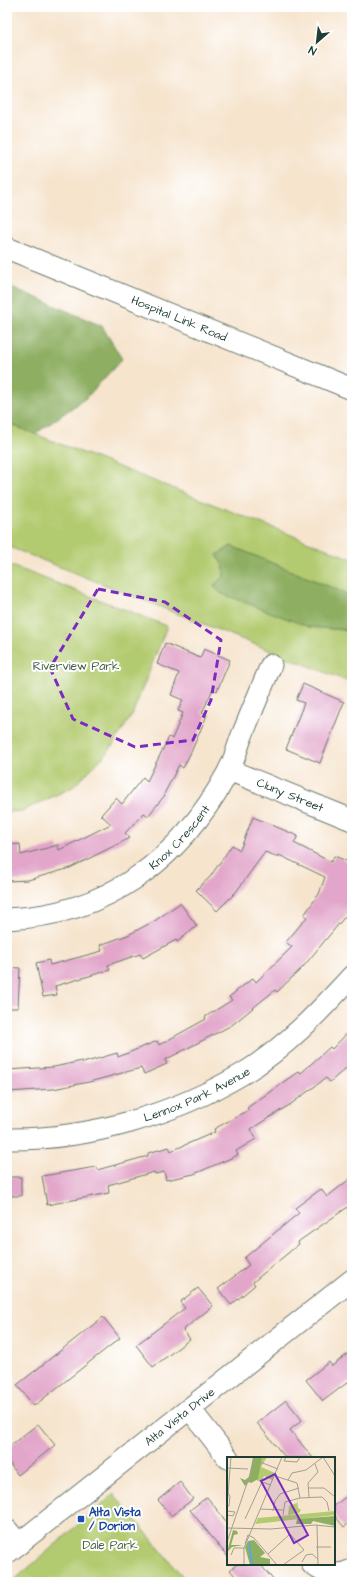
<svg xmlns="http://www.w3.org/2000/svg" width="359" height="1589" font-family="'Architects Daughter',sans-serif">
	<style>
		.green { fill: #b3cb6f; stroke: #698452 }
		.forest { fill: #8eaf62; stroke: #56764b }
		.building { fill: #e2a6ca }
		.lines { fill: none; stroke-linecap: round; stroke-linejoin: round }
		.minor-casing { stroke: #6a776a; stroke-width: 23 }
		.minor { stroke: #fff; stroke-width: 21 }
		.marked { fill: none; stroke: #7b2cbf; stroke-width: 3; stroke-dasharray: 8 5; stroke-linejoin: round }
		.transit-dot { fill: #1a4fb4; stroke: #fff; stroke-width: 1.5 }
		.labels { text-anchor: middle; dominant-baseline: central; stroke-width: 4; stroke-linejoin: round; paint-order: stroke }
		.street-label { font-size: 12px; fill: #1f3d34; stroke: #fff }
		.park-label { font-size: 12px; fill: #446043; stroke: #fff }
		.transit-label { font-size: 12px; font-weight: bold; fill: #164399; stroke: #fff; text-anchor: start }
		.inset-river { fill: none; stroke: #60a6d6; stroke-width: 2 }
		.inset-road { fill: none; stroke: #a0a190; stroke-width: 1 }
		.view { fill: #7b2cbf; fill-opacity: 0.15; stroke: #7b2cbf; stroke-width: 2 }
		.inset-edge { fill: none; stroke: #1f3d34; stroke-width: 2 }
	</style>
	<rect width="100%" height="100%" fill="#fff"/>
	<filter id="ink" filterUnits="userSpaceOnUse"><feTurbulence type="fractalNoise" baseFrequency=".025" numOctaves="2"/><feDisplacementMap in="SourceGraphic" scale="8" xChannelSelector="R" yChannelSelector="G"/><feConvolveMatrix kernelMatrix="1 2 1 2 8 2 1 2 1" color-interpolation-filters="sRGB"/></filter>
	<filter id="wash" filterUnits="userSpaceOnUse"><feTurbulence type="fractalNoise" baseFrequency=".012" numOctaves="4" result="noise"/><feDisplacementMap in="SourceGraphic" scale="16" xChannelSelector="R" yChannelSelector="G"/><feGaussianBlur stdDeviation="0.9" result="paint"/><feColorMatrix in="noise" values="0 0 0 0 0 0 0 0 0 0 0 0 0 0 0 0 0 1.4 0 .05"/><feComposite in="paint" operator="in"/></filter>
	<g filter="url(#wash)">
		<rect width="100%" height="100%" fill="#f6e4cd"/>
		<!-- green -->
		<path class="green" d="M7,423l345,136v37l-121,-50 -7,22v8l84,51 36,3 8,5v48l-345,-137z
			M7,564l160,62 -35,89 -23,36 -36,36 -51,24 -15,1z
			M114,1494l73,88h-175z"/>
		<!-- forest -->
		<path class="forest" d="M7,285l95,41 20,33 -36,39 -51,36 -28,-11z
			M231,546l121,50v39l-8,-5 -35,-3 -89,-34 -7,-7 11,-10v-8l-7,-13z"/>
		<g id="blocks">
			<!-- building -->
			<path class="building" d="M165,643l35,15 4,-9 26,11 -13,31 -4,-2 -11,24 5,2 -15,35 -9,18 -4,-3 -15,29 1,1 -17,21 -4,-3 -19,20 5,5 -60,30 -42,12 -21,1v-36l13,-1 1,11 37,-10 1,5 52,-26 -10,-9 15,-17 6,6 21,-27 4,4 22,-44 3,2 11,-26 -5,-2 5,-11 -12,-5 8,-22 -22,-9z
				M303,684l41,18 -24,61 -34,-14 18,-46 -8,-3z
				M253,817l45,19 -4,7 37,19 3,-6 18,7v31l-4,9 2,2 -5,7 2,2 -44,53 -26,25 -2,-2 -43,35 -67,35 2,4 -23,10 -3,-6 -52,14 -36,7 -46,3v-22l47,-3 28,-6 1,2 34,-10 1,4 39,-16 2,4 47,-26 -1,-2 27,-17 -3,-3 24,-19 3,4 36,-35 -6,-5 21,-25 -3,-2 15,-21 6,-17 -46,-22 -1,2 -13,-5 -29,40 -19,19 -21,-21 14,-13 22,-32 8,5z
				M180,903l17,23 -20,16 -1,-2 -33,18 -3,-4 -32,11 2,5 -55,16 2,9 -14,2 -7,-34 13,-3 1,5 52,-14 -2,-6 28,-10 28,-15z
				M7,967l13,1 -2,40h-11z
				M352,1028v35l-22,19 -4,-4 -35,26 -40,25 5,10 -20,12 2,4 -44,19 -28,6 -2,-8 -9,2 -1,-2 -46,13 1,8 -62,12 -5,-29 54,-9 1,3 51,-14v-3l21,-6 2,4 44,-19 -1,-3 35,-19 -2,-2 52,-37 2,2 29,-26 2,2z
				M7,1177h14v19h-14z
				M352,1177v27l-50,35 -4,3 1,2 -46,38 2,3 -24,20 -13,-16 31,-24 -5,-7 55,-45 -4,-5 26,-19 6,8z
				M198,1288l15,18 -30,24 7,9 -37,28 -17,-22 49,-37 -5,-6z
				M103,1317l17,21 -86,68 -17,-21z
				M352,1350v29l-29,22 -17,-21 23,-18 3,4z
				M286,1400l16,20 -12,10 23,28h-27l-29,-35z
				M38,1424l17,21 -37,30 -11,-15v-12z
				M180,1482l13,17 -22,17 -13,-16z
				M352,1492v29l-8,6 -10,-12v-9z
				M207,1497l21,27v33l-38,-47z
				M237,1564h23l15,18h-35l-10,-12z"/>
		</g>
	</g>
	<g filter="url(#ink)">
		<use href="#blocks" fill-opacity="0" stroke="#6a776a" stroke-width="1"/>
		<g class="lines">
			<!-- minor casing -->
			<g class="minor-casing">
				<g id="minor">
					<path id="s1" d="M7,248l345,141"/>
					<path id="s2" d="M229,770l123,50"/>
					<path id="s3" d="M7,919c101,-4 174,-60 221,-147 6,-11 9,-23 13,-34 10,-25 20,-49 30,-73"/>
					<path id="s4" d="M7,1139c81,1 167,-24 237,-66 41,-25 76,-62 108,-97"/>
					<path d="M190,1409l38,49"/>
					<path d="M7,1530l12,14"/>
					<path id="s5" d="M7,1553l345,-273"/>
					<path d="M312,1564c13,11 25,13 40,6"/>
				</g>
			</g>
			<!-- minor -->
			<use href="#minor" class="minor"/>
		</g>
	</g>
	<!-- marked area -->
	<path class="marked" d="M98,589l67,13 56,38 -10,60 -18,40 -58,7 -62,-28 -23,-51z"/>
	<!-- markers -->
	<rect class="transit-dot" x="77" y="1515" width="8" height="8" rx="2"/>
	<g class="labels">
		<!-- street labels -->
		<g class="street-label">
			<text stroke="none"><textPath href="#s1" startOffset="186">Hospital Link Road</textPath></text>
			<text stroke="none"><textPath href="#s2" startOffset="66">Cluny Street</textPath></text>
			<text stroke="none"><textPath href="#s3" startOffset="197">Knox Crescent</textPath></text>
			<text stroke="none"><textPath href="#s4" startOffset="197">Lennox Park Avenue</textPath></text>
			<text stroke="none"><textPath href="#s5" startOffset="220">Alta Vista Drive</textPath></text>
		</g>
		<!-- park labels -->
		<g class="park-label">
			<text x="76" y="666">Riverview Park</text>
			<text x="110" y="1545">Dale Park</text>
		</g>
		<!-- transit labels -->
		<g class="transit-label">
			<text x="89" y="1512">Alta Vista<tspan x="89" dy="14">/ Dorion</tspan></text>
		</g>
	</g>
	<!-- overview -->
	<g transform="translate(227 1457)">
		<rect width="108" height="108" fill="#f6e4cd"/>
		<path d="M33,0h7l-6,10 14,6 -3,7 -8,-4 -3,6 -7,-3zM70,42l1,9 3,2 -2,3 -11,2 1,-9 8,-3zM108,54v4l-80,9 3,-6z" fill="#b3cb6f"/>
		<path d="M26,0h9l-4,22 -7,4 -2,-1 -4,4 -5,-8 5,2 4,-3zM108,59v10l-22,-5 -2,3h-15l1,-5zM6,73l4,1 1,3 -4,1 -3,10h12l-11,2 -5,5zM27,83l11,13 -5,4 10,2v5l-20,1 -5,-18 3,-6z" fill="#8eaf62"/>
		<path class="inset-river" d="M22,86l3,22"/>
		<path class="inset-road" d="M59,0l-2,4 13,1 3,-5M96,0l12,19M33,5l18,7M0,11l21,1M48,19l22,7 3,15M61,23l4,-7 14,-3 17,-13M81,31h16l11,9M82,40l-1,-14 10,-11 -3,-8M0,49h2l1,-10 -2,-3M0,50l4,-50M33,52l23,1M0,54l8,1 -2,4 -6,-1M46,54l2,-10 5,-7 19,-6M56,58l2,-13 15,-4 22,-1 5,5 2,9M18,62l17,-37 9,3M90,68l1,40M0,71l44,1 44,-4 20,2M0,85l29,-85M18,87l3,-9 6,3 23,27M89,90h15M41,97l22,-20 14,16 -21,15M4,98l3,-7h10M75,105l4,-7 6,-1 6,5M17,108v-17l38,-91"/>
		<path class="view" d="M48,17l33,61 -14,8 -33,-62z"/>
		<rect width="108" height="108" class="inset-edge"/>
	</g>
	<!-- margin -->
	<rect width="359" height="1589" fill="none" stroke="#fff" stroke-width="24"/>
	<!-- north arrow -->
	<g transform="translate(317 42) rotate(208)" stroke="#ffffff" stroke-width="3" paint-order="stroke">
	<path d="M0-3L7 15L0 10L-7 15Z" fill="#1f3d34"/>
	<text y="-6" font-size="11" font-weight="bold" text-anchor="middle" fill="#1f3d34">N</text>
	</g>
</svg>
